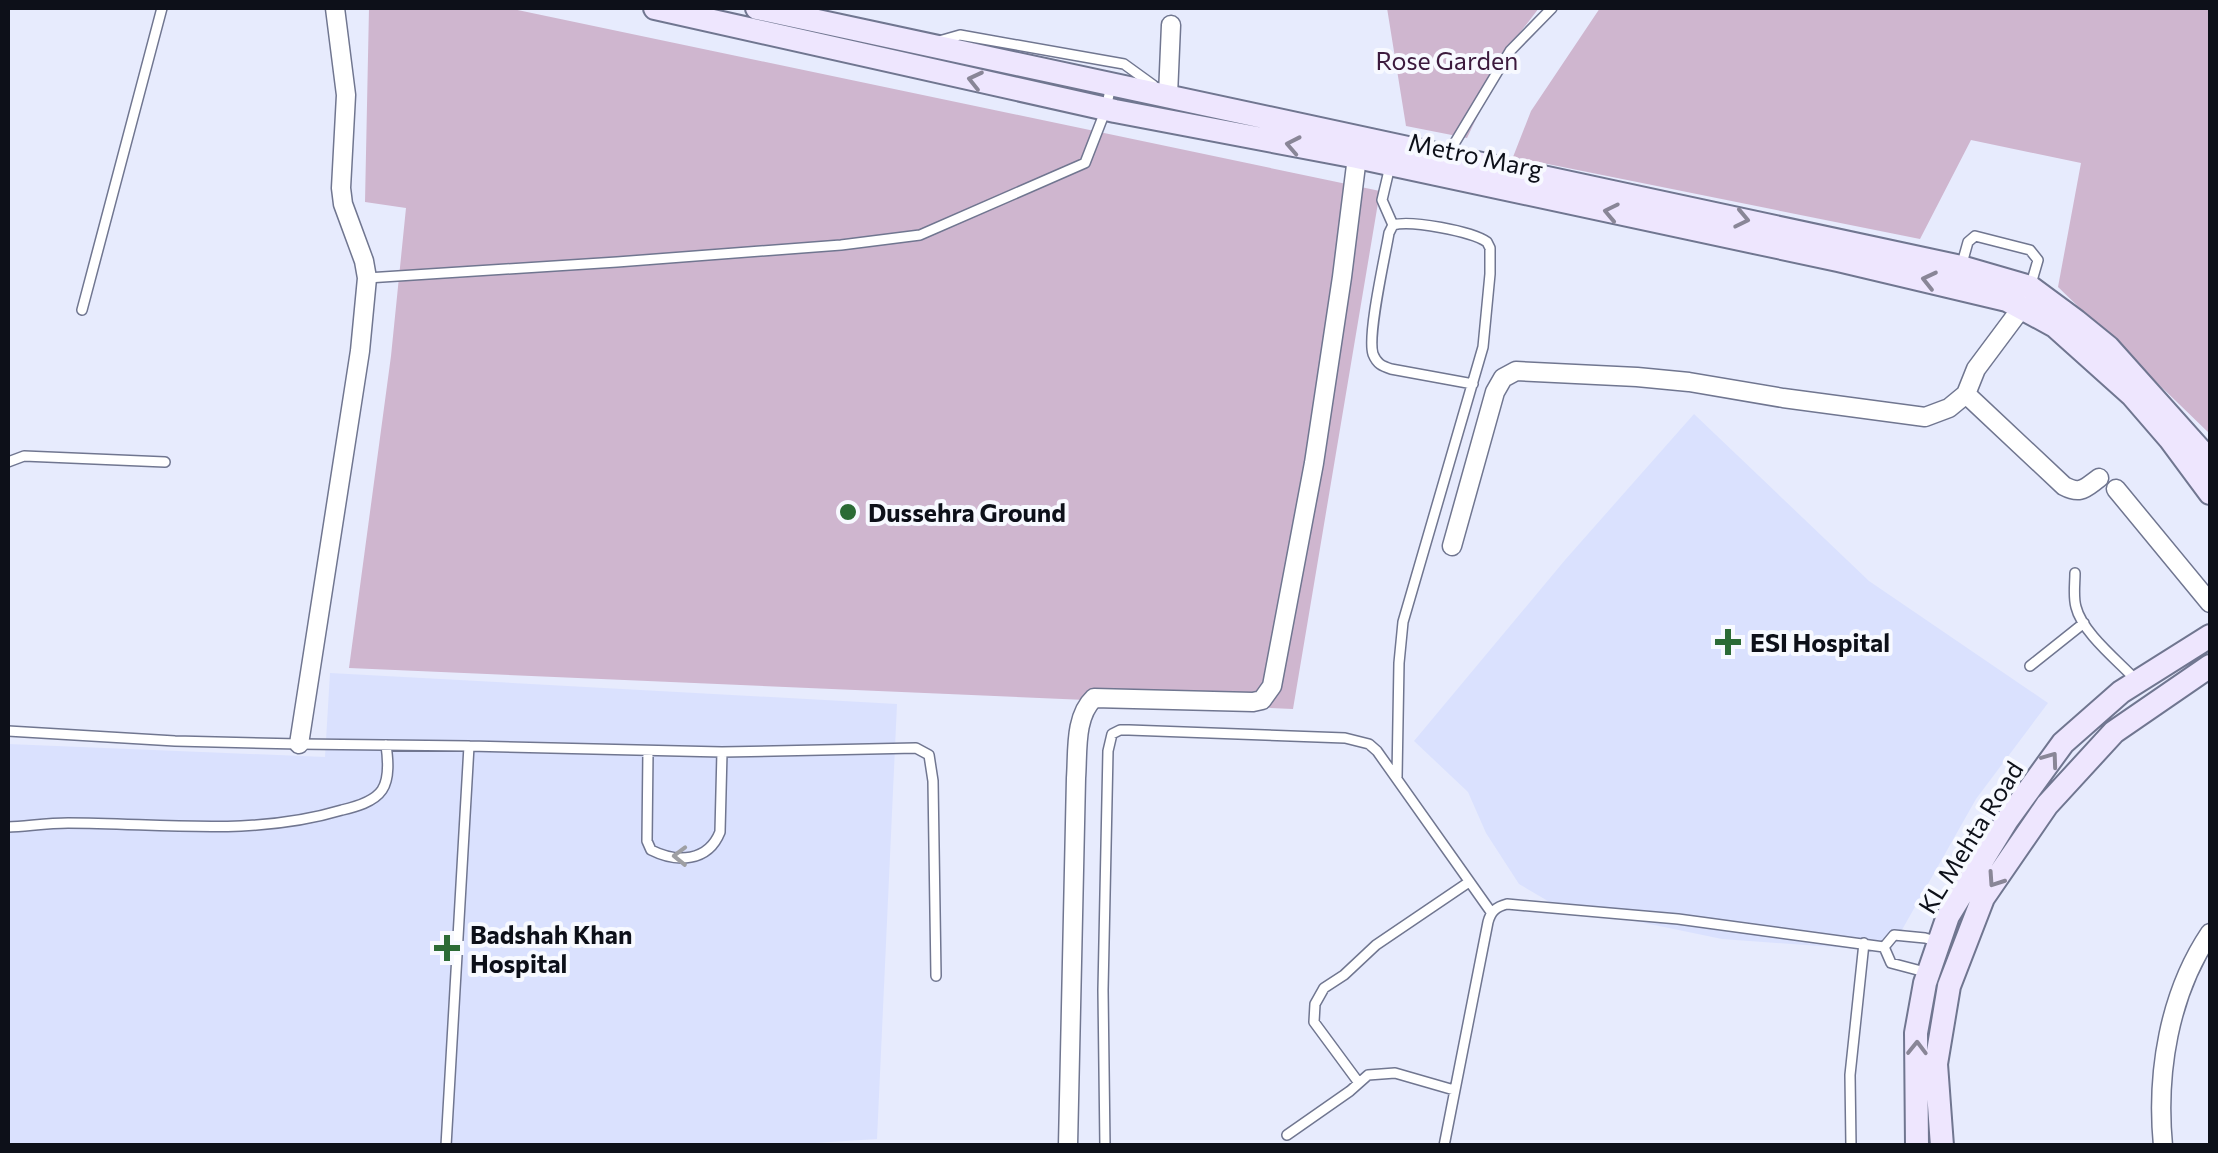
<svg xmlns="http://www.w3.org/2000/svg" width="2218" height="1153" font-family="Commissioner,sans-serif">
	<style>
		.built { fill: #dae1fe }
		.green { fill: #cfb6cf }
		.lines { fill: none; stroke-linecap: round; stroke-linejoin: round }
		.lane-casing { stroke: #707690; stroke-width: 12 }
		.street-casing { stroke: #707690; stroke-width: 21 }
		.secondary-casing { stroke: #707690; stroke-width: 26 }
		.lane { stroke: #fff; stroke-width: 9 }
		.street { stroke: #fff; stroke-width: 18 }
		.secondary { stroke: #eee6fe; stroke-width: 22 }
		.oneway { stroke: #898697 }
		.oneway2 { stroke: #9e9fa3 }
		.poi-dot { fill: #2b6b35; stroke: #f7f9ff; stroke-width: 4 }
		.labels { text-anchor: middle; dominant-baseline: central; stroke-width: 8; stroke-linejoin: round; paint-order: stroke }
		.park-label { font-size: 25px; fill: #3c1a3d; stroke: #f7f9ff }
		.street-label { font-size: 25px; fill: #0d1019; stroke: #f7f9ff }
		.poi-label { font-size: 25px; font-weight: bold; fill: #0d1019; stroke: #f7f9ff; text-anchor: start }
	</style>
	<rect width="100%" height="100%" fill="#e7ebfd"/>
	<!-- built -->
	<path class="built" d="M1694,414l175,167 179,122 -72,96 -86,152 -168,-12 -169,-35 -34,-20 -33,-51 -18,-41 -54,-51 151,-181z
		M330,673l567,31 -20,435 -109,7h-760v-402l317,13z"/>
	<!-- green -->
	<path class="green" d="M369,8h139l872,183 -87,518 -944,-41 42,-312 15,-148 -41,-6z
		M1387,8h152l-27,35 -45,95 -61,-12z
		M1600,8h610v426l-152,-147 23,-124 -110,-23 -51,99 -407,-82 18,-46z"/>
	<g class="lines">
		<!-- lane casing -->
		<g class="lane-casing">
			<path id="lane" d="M939,41l21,-6 164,29 29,21
				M1448,154l62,-103 42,-43
				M1390,166l-8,34 11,25 -4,8c-4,24 -22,102 -16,121 4,10 9,12 18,15l82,15
				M1393,225c18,-5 78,6 94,17l3,6v26l-7,73 -80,275 -4,41 -2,114
				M1961,267l7,-25 7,-6 55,14 8,10 -7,24
				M367,278l250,-16 224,-17 79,-10 165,-72 21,-54 5,-24
				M82,310l80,-302
				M8,462l16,-6 141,6
				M2075,573c0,11 -2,24 1,34 6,25 41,53 59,72
				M2030,666l54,-43
				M8,731l167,10 124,3 170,2 253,6 194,-4 13,7 4,26 3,195
				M648,751l-1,90 4,9c26,13 57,12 69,-18l2,-80
				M8,827c20,-1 40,-4 60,-4 93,0 184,14 274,-13 13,-3 32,-8 40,-20 8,-12 6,-31 4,-45
				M1884,947l10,-12 31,3 14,4
				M1884,947l7,16 34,9
				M1359,1083l-45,-61 1,-18 9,-16 20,-13 32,-30 93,-63
				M1287,1135l63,-44 18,-16 27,-2 59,17
				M446,1146l23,-400
				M1105,1146l-2,-156 5,-239 4,-17 8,-4h9l216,8 24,6 8,7 114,161
				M1444,1146l44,-224c3,-11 8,-15 19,-18l171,15 206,28
				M1851,1146l-1,-71 14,-132"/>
		</g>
		<!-- street casing -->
		<g class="street-casing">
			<path id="street" d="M1168,95l3,-70
				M1966,394l98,92c17,9 21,2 35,-8
				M2116,489l94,114
				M1452,546l43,-154 8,-14 13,-7 121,6 52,5 94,16 142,19 24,-9 17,-14 10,-25 47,-63 3,-7
				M299,744l61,-393 7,-73 -3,-17 -21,-57 -2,-16 5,-93 -11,-87
				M1068,1146l8,-368c2,-26 -2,-61 18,-80l159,4 9,-2 10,-14 42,-223 28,-186 15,-120
				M2163,1146c-7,-73 6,-152 47,-213"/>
		</g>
		<!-- secondary casing -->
		<g class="secondary-casing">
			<path id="secondary" d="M655,8l460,103 242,46 481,103 169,40 48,26 77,69 38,44 40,54
				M757,8l1204,259 69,20 46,34 32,26 102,114
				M1917,1146l-1,-113 9,-50 23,-67 59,-96 56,-77 58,-51 89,-56
				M1942,1146l-6,-82 13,-78 34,-88 64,-93 67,-73 96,-66"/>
		</g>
		<!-- lane -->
		<use href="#lane" class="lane"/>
		<!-- street -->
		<use href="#street" class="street"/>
		<!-- secondary -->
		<use href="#secondary" class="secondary"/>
	</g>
	<!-- one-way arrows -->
	<defs><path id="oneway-chevron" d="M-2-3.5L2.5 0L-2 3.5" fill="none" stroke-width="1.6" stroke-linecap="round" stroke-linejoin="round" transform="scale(2.5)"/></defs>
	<g class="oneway">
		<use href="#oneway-chevron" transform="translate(975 80) rotate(-167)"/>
		<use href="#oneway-chevron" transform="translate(1293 145) rotate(-169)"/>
		<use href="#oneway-chevron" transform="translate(1611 212) rotate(-168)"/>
		<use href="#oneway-chevron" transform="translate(1742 219) rotate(12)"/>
		<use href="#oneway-chevron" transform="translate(1929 280) rotate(-167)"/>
		<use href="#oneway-chevron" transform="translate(2051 759) rotate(-54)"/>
		<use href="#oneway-chevron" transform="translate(1995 880) rotate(124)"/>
		<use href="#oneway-chevron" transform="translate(1917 1048) rotate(-89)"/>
	</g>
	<use class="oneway2" href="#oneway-chevron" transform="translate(680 856) rotate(-179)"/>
	<!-- markers -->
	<g class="poi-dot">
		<circle cx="848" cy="512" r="10"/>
		<path d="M1723 627h10v10h10v10h-10v10h-10v-10h-10v-10h10z"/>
		<path d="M442 933h10v10h10v10h-10v10h-10v-10h-10v-10h10z"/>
	</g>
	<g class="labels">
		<!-- park labels -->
		<g class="park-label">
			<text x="1447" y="60">Rose Garden</text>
		</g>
		<!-- street labels -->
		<g class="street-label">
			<text transform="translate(1476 155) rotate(12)">Metro Marg</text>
			<text transform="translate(1970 837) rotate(-58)">KL Mehta Road</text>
		</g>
		<!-- poi labels -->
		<g class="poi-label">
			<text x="868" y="512">Dussehra Ground</text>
			<text x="1750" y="642">ESI Hospital</text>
			<text x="470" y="934">Badshah Khan<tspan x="470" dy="29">Hospital</tspan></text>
		</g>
	</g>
	<!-- border -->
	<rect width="2218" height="1153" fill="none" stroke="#0d1019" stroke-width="20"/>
</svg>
